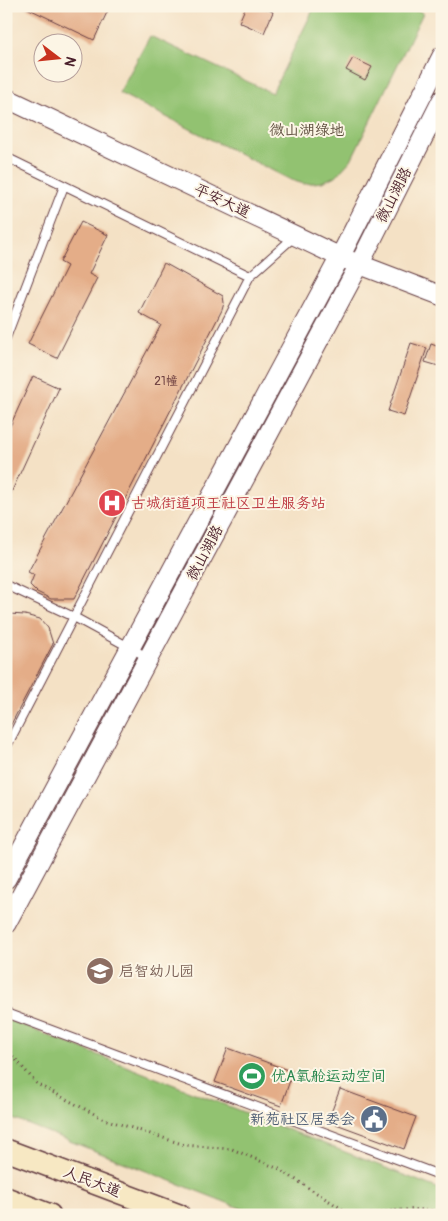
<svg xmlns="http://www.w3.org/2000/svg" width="448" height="1221" font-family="Pangolin,'LXGW WenKai TC',sans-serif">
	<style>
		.green { fill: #92c271; stroke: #6e704e }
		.building { fill: #e4ad88 }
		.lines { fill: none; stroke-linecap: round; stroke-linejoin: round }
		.service-casing { stroke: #643c42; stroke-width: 10 }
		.tertiary-casing { stroke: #643c42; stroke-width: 21 }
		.secondary-casing { stroke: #643c42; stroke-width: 24 }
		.path { stroke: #643c42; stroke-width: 3; stroke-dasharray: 1 4; stroke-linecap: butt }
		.service { stroke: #fff; stroke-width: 8 }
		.tertiary { stroke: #fff; stroke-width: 19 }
		.secondary { stroke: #f7e8c3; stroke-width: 21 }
		.labels { text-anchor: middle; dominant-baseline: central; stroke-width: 4; stroke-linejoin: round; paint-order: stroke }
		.number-label { font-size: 12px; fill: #704242 }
		.park-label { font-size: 15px; fill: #605040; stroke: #fcf5e5 }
		.street-label { font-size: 15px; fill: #4a1f2b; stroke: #fcf5e5 }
		.health-label { font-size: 15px; fill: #be3a42; stroke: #fcf5e5; text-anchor: start }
		.education-label { font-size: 15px; fill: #785e54; stroke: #fcf5e5; text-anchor: start }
		.leisure-label { font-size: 15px; fill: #27864d; stroke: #fcf5e5; text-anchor: start }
		.service-label { font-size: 15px; fill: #4e5e75; stroke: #fcf5e5; text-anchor: end }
	</style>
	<rect width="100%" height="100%" fill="#fcf5e5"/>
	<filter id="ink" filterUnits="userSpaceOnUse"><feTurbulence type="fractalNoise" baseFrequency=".02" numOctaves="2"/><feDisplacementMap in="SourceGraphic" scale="10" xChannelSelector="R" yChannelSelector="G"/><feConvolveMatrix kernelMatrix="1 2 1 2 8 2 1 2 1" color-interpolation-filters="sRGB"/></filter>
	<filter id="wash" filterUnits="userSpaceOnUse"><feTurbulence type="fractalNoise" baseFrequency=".0096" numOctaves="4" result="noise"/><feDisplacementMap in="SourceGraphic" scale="20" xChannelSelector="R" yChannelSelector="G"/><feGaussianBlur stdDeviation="1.12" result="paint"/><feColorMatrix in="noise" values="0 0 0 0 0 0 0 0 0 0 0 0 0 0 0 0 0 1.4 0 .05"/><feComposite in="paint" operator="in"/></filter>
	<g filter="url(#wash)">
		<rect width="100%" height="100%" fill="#f4e1c5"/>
		<!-- green -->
		<path class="green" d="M315,6h94l14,7 -72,147 -15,16 -14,6 -18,2 -13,-4 -172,-87 31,-57 122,57z
			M6,1019l436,171v25h-184l-252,-99z"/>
		<g id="blocks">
			<!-- building -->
			<path class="building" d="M23,6h87l-16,34z
				M246,6h14l13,6 -9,21 -25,-11z
				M353,58l19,9 -7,13 -19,-10z
				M81,222l27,13 -19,39 8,4 -40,80 -29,-14 39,-78 -7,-4z
				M164,263l59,33 1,7 -2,7 -148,289h-23l-14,-7 -7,-7 4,-10 -6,-3 133,-247 -22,-12z
				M411,343l16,5 -23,68 -16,-5z
				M431,344l11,4v19l-17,-5z
				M33,376l26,12 -53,116v-69z
				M9,614l16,1 15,4 8,9 5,16 -47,90v-115z
				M228,1048l65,24 -12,34 -66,-24z
				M340,1089l76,28 -12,32 -76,-28z"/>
		</g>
	</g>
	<g filter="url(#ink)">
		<use href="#blocks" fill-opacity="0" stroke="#643c42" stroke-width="1"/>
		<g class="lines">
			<!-- service casing -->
			<g class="service-casing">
				<path id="service" d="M6,157l244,119 -244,472
					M250,276l45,-40
					M6,338l58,-152
					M6,585l68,32 75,41
					M6,1013l436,163"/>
			</g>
			<!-- tertiary casing -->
			<g class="tertiary-casing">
				<path id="tertiary" d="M6,98l334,159 102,39
					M6,879l334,-622 102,-201
					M6,924l353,-659 83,-165"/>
			</g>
			<!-- secondary casing -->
			<g class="secondary-casing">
				<path id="secondary" d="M6,1150l173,65
					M6,1198l44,17"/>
			</g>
			<!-- path -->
			<path class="path" d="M6,1043l5,11 26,30 67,35 81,26 47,4 47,20 47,30 21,13 12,3
				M366,1215c24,-4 52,-9 76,-2"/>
			<!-- service -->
			<use href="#service" class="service"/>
			<!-- tertiary -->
			<use href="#tertiary" class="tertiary"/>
			<!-- secondary -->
			<use href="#secondary" class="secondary"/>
		</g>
	</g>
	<!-- icons -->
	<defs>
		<g id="hospital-disc" transform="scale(1.4375)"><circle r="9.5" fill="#e0444e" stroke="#fcf5e5"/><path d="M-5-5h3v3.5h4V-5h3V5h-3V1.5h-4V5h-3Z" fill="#fff"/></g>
		<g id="school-disc" transform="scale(1.4375)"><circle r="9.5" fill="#8d6e63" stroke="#fcf5e5"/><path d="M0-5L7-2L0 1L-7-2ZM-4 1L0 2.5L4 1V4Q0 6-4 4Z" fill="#fff"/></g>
		<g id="stadium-disc" transform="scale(1.4375)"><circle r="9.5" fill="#2e9e5b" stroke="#fcf5e5"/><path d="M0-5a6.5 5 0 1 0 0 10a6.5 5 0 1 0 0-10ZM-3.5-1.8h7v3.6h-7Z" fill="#fff"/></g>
		<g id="civic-disc" transform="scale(1.4375)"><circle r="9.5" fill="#5c6f8a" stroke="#fcf5e5"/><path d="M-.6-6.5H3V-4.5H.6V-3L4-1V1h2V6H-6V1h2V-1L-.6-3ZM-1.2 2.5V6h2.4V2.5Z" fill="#fff"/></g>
	</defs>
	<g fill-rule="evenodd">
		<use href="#hospital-disc" x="112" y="503"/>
		<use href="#school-disc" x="100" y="971"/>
		<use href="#stadium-disc" x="252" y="1076"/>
		<use href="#civic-disc" x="374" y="1119"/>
	</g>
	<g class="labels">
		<!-- number labels -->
		<g class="number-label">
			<text x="166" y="381">21幢</text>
		</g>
		<!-- park labels -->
		<g class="park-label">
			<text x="307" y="130">微山湖绿地</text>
		</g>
		<!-- street labels -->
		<g class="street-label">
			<text transform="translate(394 195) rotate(-63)">微山湖路</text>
			<text transform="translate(222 201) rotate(25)">平安大道</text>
			<text transform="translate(205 553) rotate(-62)">微山湖路</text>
			<text transform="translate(92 1182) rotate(21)">人民大道</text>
		</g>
		<!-- health labels -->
		<g class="health-label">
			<text x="131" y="503">古城街道项王社区卫生服务站</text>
		</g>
		<!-- education labels -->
		<g class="education-label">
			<text x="119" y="971">启智幼儿园</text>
		</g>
		<!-- leisure labels -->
		<g class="leisure-label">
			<text x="271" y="1076">优A氧舱运动空间</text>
		</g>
		<!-- service labels -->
		<g class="service-label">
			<text x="355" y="1119">新苑社区居委会</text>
		</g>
	</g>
	<!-- margin -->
	<rect width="448" height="1221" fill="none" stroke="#fcf5e5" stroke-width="25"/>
	<!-- north arrow -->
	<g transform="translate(58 58) rotate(106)"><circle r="24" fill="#fcf5e5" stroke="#b59f9b"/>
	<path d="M0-4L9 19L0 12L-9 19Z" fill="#c8321e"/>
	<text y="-8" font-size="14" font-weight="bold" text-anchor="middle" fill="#4a1f2b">N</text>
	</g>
</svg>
